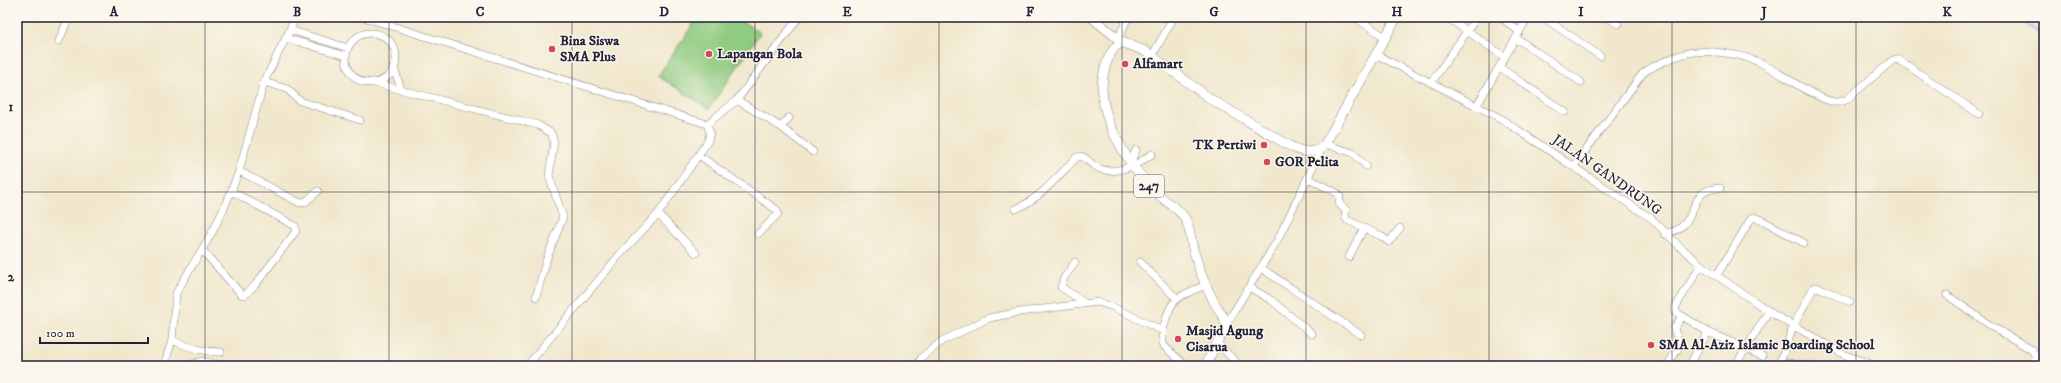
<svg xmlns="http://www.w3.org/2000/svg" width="2061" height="383" font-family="'IM FELL DW Pica',serif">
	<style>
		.green { fill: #8fcb80; stroke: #58765e }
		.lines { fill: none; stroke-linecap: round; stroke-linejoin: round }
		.stream { stroke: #7aa9e4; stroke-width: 2 }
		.minor-casing { stroke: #898484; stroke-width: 8 }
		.major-casing { stroke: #898484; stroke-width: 10 }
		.minor { stroke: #fff; stroke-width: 7 }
		.major { stroke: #fff; stroke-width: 9 }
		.grid { fill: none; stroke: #22223b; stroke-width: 1; stroke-opacity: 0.55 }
		.poi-dot { fill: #d1495b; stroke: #fbf7ec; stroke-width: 1.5 }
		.labels { text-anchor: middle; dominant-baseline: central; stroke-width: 3; stroke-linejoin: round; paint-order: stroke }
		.shield { fill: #fbf7ec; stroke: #636270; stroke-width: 1 }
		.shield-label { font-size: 13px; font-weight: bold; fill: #22223b }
		.poi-label { font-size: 14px; font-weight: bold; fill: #22223b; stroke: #fbf7ec; text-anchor: start }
		.street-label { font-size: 14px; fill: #22223b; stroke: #fbf7ec }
		.neatline { fill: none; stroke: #22223b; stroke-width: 1.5 }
		.grid-label { font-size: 13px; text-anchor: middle; font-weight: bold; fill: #22223b }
	</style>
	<rect width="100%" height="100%" fill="#fbf7ec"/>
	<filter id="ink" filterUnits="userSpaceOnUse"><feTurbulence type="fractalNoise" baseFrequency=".025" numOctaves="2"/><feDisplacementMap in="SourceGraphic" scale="8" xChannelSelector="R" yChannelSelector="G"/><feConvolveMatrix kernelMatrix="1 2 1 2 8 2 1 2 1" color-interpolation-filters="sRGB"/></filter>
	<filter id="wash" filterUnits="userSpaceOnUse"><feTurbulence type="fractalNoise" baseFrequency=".012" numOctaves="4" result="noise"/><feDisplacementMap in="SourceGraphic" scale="16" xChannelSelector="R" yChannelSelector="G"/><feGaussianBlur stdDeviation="0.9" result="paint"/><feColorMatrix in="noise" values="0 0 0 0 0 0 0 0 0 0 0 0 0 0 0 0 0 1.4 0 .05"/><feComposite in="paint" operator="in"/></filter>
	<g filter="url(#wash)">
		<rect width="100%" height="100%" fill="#f0e7cc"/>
		<!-- green -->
		<path class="green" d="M698,17h39l23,16 -51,76 -51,-33z"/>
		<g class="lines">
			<!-- stream -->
			<path class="stream" d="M2016,17l28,19"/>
		</g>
	</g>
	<g filter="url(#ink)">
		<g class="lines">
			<!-- minor casing -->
			<g class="minor-casing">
				<path id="minor" d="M363,17l344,107 3,9 -2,8 -50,73 -37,39 -94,113
					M1354,17l31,20
					M1447,17l55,38
					M1500,17l16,12
					M1543,17l57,39
					M1607,17l11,7
					M290,30l58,18
					M346 58a25 25 0 1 1 50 0a25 25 0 1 1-50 0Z
					M286,38l60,18
					M1516,38l65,44
					M1118,39l10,-22
					M59,41l10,-24
					M1375,54l125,64 152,101 27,27 22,19 72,49 72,41 31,11
					M1152,56l22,-39
					M1499,67l66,45
					M394,68l7,21
					M264,82l23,7 13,12 60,19
					M371,82l167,43 13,8 3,8 -5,35 14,41 -16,41 -11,39
					M1431,83l46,-66
					M737,100l44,27 8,-9
					M1476,107l52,-90
					M707,124l30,-24 62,-83
					M781,127l32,25
					M1325,144l28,9 13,13
					M700,156l77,54 1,4 -20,20
					M1131,162l5,-12
					M1574,166l69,-93c11,-8 38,-20 51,-21 21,-2 51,3 69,12 19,10 53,35 71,38 4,1 7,-1 12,-2l47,-40 5,-1 81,55
					M239,171l61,32 5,-1 13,-11
					M1308,178l29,15 3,4 -1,7 7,6 -1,6 2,4 34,16 8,6 11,-14
					M1016,209c25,-11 42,-33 61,-52 8,-2 10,3 16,8 18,13 43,1 59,-11
					M658,214l38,39
					M1665,234c5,-2 11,-3 15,-6 19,-14 9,-39 40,-40
					M202,250l40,45h3l11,-11 40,-53 -1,-5 -64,-35
					M1349,257l15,-29
					M1075,262l-11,16 -3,9 24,16
					M1140,262l37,37
					M1701,265l-26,43 1,4 32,20 54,24
					M1261,268l100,67
					M1717,275l35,-58 8,2 44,24
					M1249,287l22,13 41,34
					M1947,295l44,31 41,24 4,7 -5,9
					M1227,323l50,-82 46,-95
					M172,340c15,7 32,12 49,12
					M1217,343l23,23
					M164,366l8,-26 4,-47 38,-64 11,-23 14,-35 25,-89 32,-65
					M187,366l15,-5 20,5
					M917,366l5,-9 20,-16 47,-23 31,-6 78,-10 15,5 50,24
					M1186,366l-22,-20c-5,-10 4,-40 13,-47 8,-6 20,-10 29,-14
					M1667,366l13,-21 -6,-16 8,-13
					M1689,366l19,-34
					M1735,366l34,-55
					M1813,366l-33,-4 14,-37 20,-38 6,1 30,14"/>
			</g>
			<!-- major casing -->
			<g class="major-casing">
				<path id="major" d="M1091,17l31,25 23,9 67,49 78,46c12,6 25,10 35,-2l72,-127
					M1122,42c-11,6 -15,18 -18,30 -10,40 24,94 53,121 8,9 20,14 27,24 7,10 6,24 10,35 7,26 18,49 33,71l-22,43"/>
			</g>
			<!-- minor -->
			<use href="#minor" class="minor"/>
			<!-- major -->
			<use href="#major" class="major"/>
		</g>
	</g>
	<!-- grid -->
	<path class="grid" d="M205,17v349M389,17v349M572,17v349M755,17v349M939,17v349M1122,17v349M1306,17v349M1489,17v349M1672,17v349M1856,17v349M17,192h2027"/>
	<!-- markers -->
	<g class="poi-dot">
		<circle cx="552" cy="49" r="4"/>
		<circle cx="709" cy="54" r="4"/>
		<circle cx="1125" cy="64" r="4"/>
		<circle cx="1264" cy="145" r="4"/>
		<circle cx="1267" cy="162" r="4"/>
		<circle cx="1178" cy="339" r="4"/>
		<circle cx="1651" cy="345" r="4"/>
	</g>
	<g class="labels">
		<!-- shield labels -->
		<rect class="shield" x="1134" y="175" width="30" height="22" rx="3"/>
		<g class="shield-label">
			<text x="1149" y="186">247</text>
		</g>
		<!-- poi labels -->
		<g class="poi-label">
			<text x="560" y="41">Bina Siswa<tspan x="560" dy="16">SMA Plus</tspan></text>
			<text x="717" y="54">Lapangan Bola</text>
			<text x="1133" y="64">Alfamart</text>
			<text x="1256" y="145" text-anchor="end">TK Pertiwi</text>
			<text x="1275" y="162">GOR Pelita</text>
			<text x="1186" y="331">Masjid Agung<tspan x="1186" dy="16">Cisarua</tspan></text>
			<text x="1659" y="345">SMA Al-Aziz Islamic Boarding School</text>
		</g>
		<!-- street labels -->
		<g class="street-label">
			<text transform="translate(1607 175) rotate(35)">JALAN GANDRUNG</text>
		</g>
	</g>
	<!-- margin -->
	<rect width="2061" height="383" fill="none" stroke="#fbf7ec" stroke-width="44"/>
	<!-- scale -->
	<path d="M40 337v6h108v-6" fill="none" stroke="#22223b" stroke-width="2"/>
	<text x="46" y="337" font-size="12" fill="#22223b" stroke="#fbf7ec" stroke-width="3" paint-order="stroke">100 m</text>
	<rect x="22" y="22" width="2017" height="339" class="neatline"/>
	<g class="grid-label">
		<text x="114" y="16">A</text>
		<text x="297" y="16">B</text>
		<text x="480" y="16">C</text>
		<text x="664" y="16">D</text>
		<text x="847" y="16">E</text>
		<text x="1030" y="16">F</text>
		<text x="1214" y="16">G</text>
		<text x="1397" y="16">H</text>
		<text x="1581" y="16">I</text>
		<text x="1764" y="16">J</text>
		<text x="1947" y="16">K</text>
		<text x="11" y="111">1</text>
		<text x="11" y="281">2</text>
	</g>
</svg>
